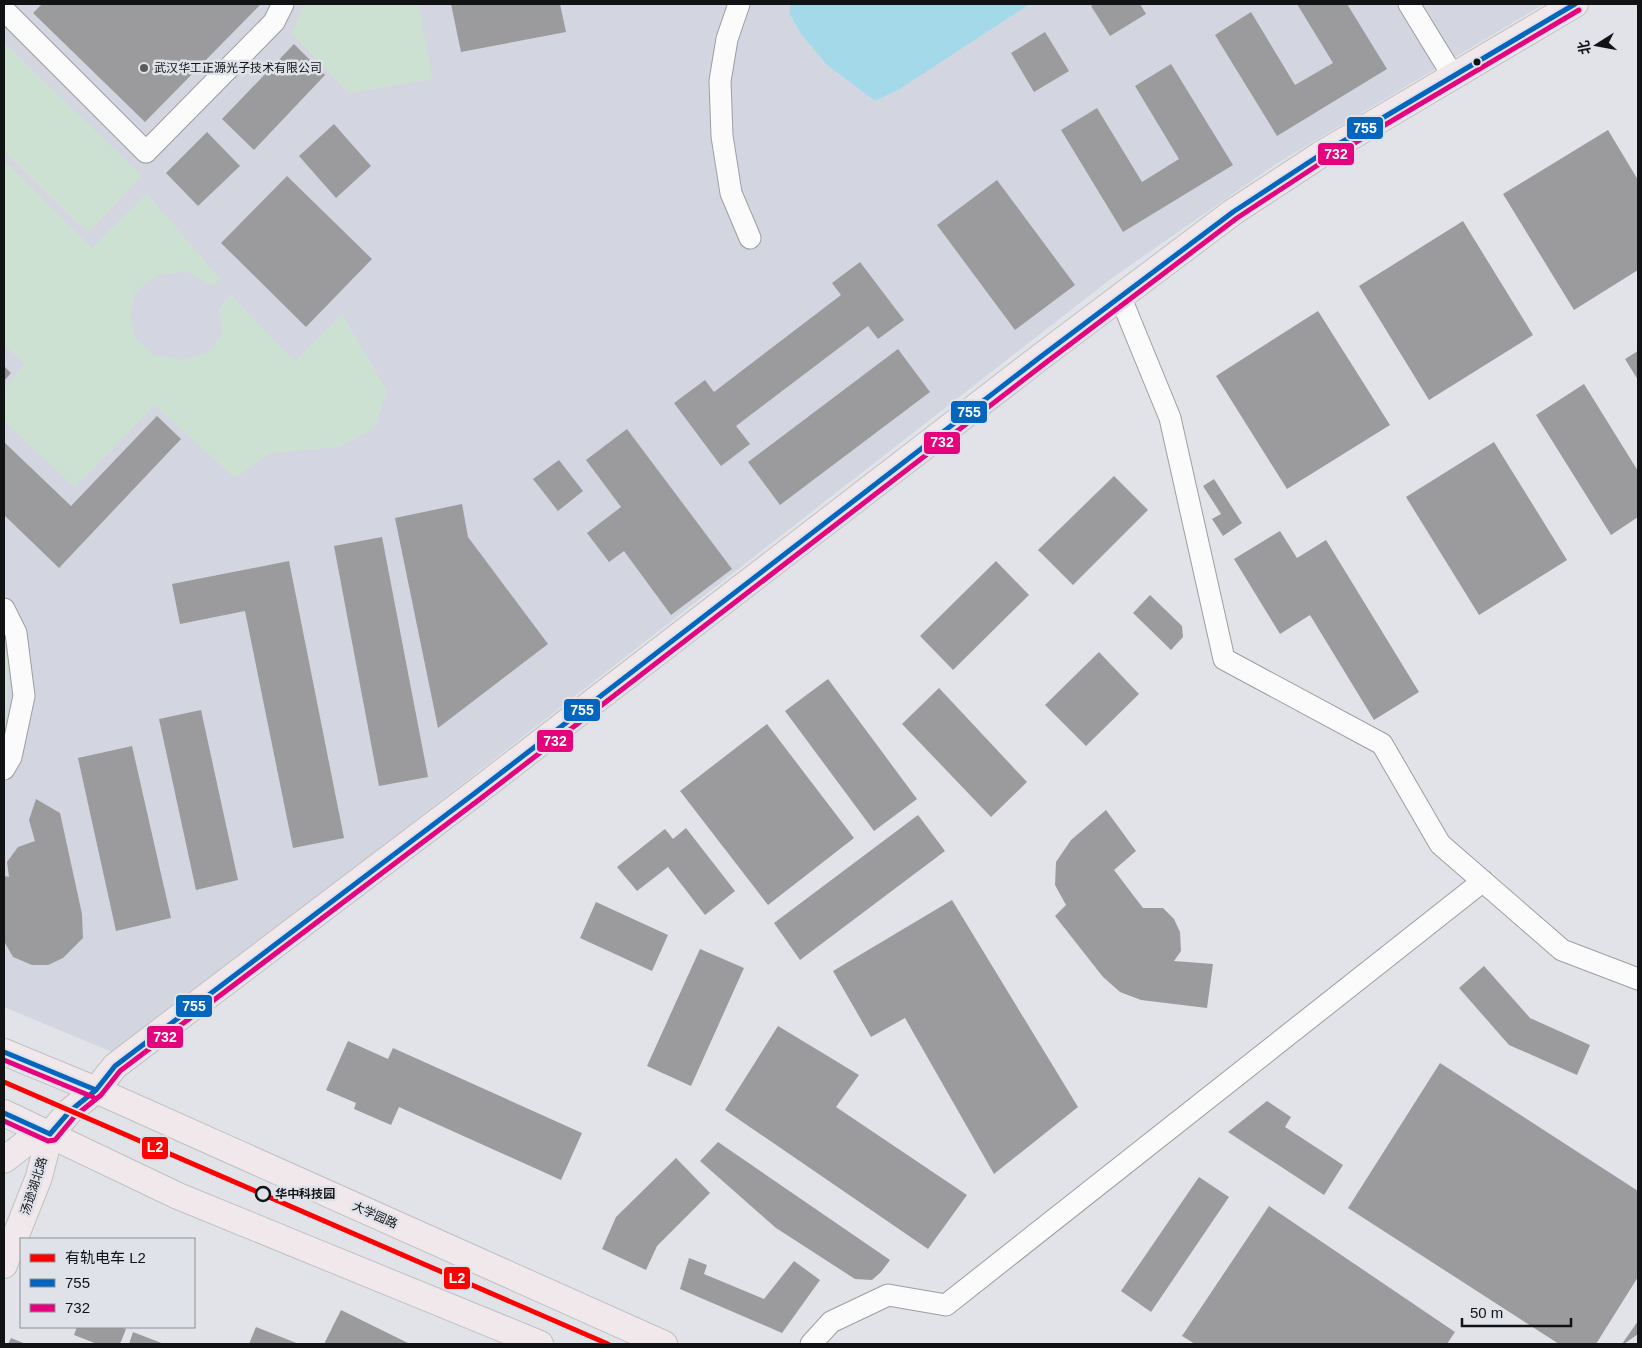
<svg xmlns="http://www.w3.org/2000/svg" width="1642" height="1348" font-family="Helvetica,'Noto Sans SC',sans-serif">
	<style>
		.built { fill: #d3d6e0 }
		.green { fill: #cde1d3 }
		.water { fill: #a3d9e9 }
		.building { fill: #9b9a9c }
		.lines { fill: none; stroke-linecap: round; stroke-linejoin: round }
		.minor-casing { stroke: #9d9ea2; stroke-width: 23 }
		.major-casing { stroke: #c0c1c4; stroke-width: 28 }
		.minor { stroke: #fbfbfc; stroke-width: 21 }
		.major { stroke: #f0e8eb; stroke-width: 26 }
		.bus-1-casing { stroke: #e0e2ea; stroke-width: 9 }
		.bus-2-casing { stroke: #e0e2ea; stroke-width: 9 }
		.bus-1 { stroke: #0065bd; stroke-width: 5 }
		.bus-2 { stroke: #e5007d; stroke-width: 5 }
		.tram-1-casing { stroke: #e0e2ea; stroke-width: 9 }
		.tram-1 { stroke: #f00; stroke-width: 5 }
		.bus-dot { fill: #111214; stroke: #e0e2ea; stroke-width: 2 }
		.poi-dot { fill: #5a5b5e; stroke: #e0e2ea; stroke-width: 2 }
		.stop-dot { fill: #e0e2ea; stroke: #111214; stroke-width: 2.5 }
		.labels { text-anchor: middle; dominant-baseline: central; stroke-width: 5; stroke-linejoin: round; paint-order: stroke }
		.poi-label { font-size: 12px; fill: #111214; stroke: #e0e2ea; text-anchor: start }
		.street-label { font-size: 12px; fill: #111214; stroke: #e0e2ea }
		.stop-label { font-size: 12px; font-weight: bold; fill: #111214; stroke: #e0e2ea; text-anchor: start }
		.line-badge { stroke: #e0e2ea; stroke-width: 2 }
		.badge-label { font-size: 14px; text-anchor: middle; font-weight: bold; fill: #fff }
	</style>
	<rect width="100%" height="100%" fill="#e2e3e8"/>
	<!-- built -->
	<path class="built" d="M4,4h786v11l11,19 26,31 48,36 25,-12 130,-85h514l-268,160 -164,114 -840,654 -160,120 -108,-45z"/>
	<!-- green -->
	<path class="green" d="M302,4h117l13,75 -83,14 -57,-59 11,-27z
		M4,43l138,133 -54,57 -84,-82z
		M4,160l88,88 55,-54 73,85 -8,7 -26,-15 -28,4 -23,17 -5,22 5,24 19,17 28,5 26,-8 14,-18 -3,-25 12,-14 64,67 47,-48 45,77 -13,37 -36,19 -68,6 -35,25 -80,-73 -80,82 -71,-66v-32l21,-25 -21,-19z
		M4,647l5,14 -2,61 -3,8z"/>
	<!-- water -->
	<path class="water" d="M790,4h240l-130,85 -25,12 -48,-36 -26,-31 -11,-19z"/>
	<!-- building -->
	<path class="building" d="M42,4h219l-116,118 -112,-109z
		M451,4h109l6,28 -105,20z
		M1095,4h45l6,10 -36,22 -19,-30z
		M1297,4h50l40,65 -110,67 -62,-101 36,-23 44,73 38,-22z
		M1045,32l24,39 -35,21 -23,-39z
		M294,44l31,31 -71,75 -32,-31z
		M1171,64l62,101 -110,67 -62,-102 36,-22 45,74 37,-23 -44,-73z
		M334,124l37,42 -35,32 -37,-42z
		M1608,130l30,50v90l-64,40 -71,-116z
		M207,132l33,34 -42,40 -32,-33z
		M287,176l85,83 -66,68 -85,-84z
		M997,180l78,105 -60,45 -78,-105z
		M1463,221l70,114 -104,65 -70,-114z
		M860,262l44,58 -26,19 -10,-13 -132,100 14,18 -29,22 -47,-63 31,-23 9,12 127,-97 -9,-12z
		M1318,311l72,114 -103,64 -71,-113z
		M898,349l32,43 -150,113 -32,-43z
		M1638,351v29l-13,-21z
		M4,366l7,7 -7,8z
		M1584,384l54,87v46l-27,18 -75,-120z
		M157,416l24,23 -122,129 -55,-53v-73l67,64z
		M627,429l105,140 -61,46 -47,-64 -15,11 -22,-29 34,-26 -35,-47z
		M1494,442l73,118 -88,55 -73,-118z
		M559,460l24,31 -25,20 -25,-32z
		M1114,476l34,34 -75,75 -35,-35z
		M1214,479l28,44 -19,13 -11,-17 9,-5 -18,-28z
		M462,504l6,33 80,107 -110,84 -43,-210z
		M1280,531l17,27 29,-18 93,152 -45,28 -64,-105 -30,19 -46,-75z
		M382,537l46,240 -49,9 -45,-240z
		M289,561l55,277 -51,10 -48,-237 -65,13 -8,-40z
		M996,561l33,34 -76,75 -33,-34z
		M1150,595l32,31 1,11 -12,13 -38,-37z
		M1099,652l40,42 -53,52 -41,-41z
		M828,679l89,120 -43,32 -89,-120z
		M939,688l88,94 -36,35 -89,-93z
		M201,710l37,170 -42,10 -37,-171z
		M767,724l87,114 -86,67 -88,-114z
		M132,746l39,172 -55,13 -38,-173z
		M36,799l24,14 22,101 1,24 -20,20 -15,7h-16l-19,-8 -9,-16v-65l5,1 -2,-15 11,-15 17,-6 -6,-21z
		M1106,810l30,41 -22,19 29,38h20l11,11 6,13 1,19 -7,10 39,3 -6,44 -66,-8 -21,-8 -17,-15 -48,-61 11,-11 -11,-20 1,-23 15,-22z
		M918,815l27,36 -145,109 -26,-37z
		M686,828l49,63 -30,24 -37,-48 -31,24 -20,-24 48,-38 8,10z
		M952,900l126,207 -84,67 -89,-156 -34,19 -38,-66z
		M596,902l72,33 -16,36 -72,-33z
		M700,949l44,19 -53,118 -44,-20z
		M1484,966l46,52 60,27 -13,30 -68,-30 -50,-57z
		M778,1026l81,49 -23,32 131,88 -39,54 -203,-139z
		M348,1041l40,18 5,-11 189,85 -21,47 -162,-73 -8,18 -37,-16 2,-6 -30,-13z
		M1440,1063l198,128v86l-42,67h-37l-211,-136z
		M1267,1101l24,16 -6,10 58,38 -19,30 -96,-63z
		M718,1142l172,118 -9,12 -9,8 -17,-1 -79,-51 -76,-67z
		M676,1158l34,35 -53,53 -11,24 -44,-21 14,-32z
		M1199,1177l30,20 -78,115 -30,-21z
		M1269,1206l186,126 -8,12h-252l-13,-8z
		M689,1258l18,7 -3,9 60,25 30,-38 26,19 -38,53 -102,-44z
		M341,1310l69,34h-86z
		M1638,1321v13l-14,10h-2z
		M77,1327h43l6,2 -6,15h-23l-23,-9z
		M256,1327l43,17h-50z
		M133,1332l31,12h-35z
		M11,1338l15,6h-18z"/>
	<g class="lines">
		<!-- minor casing -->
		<g class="minor-casing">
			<path id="minor" d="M739,4l-12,35 -7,42 2,55 9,57 19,45
				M1409,4l44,72
				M4,10l142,142 128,-130 9,-18
				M1120,296l50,122 54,241 158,85 58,100 122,106 76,29
				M4,609l12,24 8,63 -13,61 -7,12
				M811,1344l20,-22 57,-27 58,10 537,-424"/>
		</g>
		<!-- major casing -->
		<g class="major-casing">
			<path id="major" d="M4,1052l92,38 568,254
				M4,1113l174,83 362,148
				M4,1160l26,-20 20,-6 20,-23 26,-21 19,-24 360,-273 564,-435 194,-146 87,-57 255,-151
				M4,1265l35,-88 11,-43"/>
		</g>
		<!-- minor -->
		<use href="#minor" class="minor"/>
		<!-- major -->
		<use href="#major" class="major"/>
		<!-- bus-1 casing -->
		<g class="bus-1-casing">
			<path id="bus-1" d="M4,1052l92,38
				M4,1113l46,21 20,-23 26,-21 19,-24 360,-273 564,-435 194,-146 87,-57 255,-151"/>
		</g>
		<!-- bus-2 casing -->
		<g class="bus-2-casing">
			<path id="bus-2" d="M4,1060l89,37
				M4,1121l44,20 7,-1 20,-24 26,-21 19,-24 360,-272 564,-435 193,-146 87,-57 255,-151"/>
		</g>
		<!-- bus-1 -->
		<use href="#bus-1" class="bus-1"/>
		<!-- bus-2 -->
		<use href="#bus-2" class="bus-2"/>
		<!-- tram-1 casing -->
		<g class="tram-1-casing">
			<path id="tram-1" d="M4,1082l604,262"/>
		</g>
		<!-- tram-1 -->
		<use href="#tram-1" class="tram-1"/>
	</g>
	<!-- markers -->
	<circle class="bus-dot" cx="1477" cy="62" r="4.5"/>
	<circle class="poi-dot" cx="144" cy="68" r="5"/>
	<circle class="stop-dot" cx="263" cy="1194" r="7"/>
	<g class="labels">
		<!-- poi labels -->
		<g class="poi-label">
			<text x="154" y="68">武汉华工正源光子技术有限公司</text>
		</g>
		<!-- street labels -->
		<g class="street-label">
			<text transform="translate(34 1186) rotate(-72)">汤逊湖北路</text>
			<text transform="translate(375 1215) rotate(24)">大学园路</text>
		</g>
		<!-- stop labels -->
		<g class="stop-label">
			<text x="275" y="1194">华中科技园</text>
		</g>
	</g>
	<g class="line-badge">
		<rect x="1346" y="116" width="38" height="24" rx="5" fill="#0065bd"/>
		<rect x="1317" y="142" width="38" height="24" rx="5" fill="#e5007d"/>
		<rect x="950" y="400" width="38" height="24" rx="5" fill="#0065bd"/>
		<rect x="923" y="431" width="38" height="24" rx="5" fill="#e5007d"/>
		<rect x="563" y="698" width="38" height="24" rx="5" fill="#0065bd"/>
		<rect x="536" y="729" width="38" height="24" rx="5" fill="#e5007d"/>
		<rect x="175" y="994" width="38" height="24" rx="5" fill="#0065bd"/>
		<rect x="146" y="1025" width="38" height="24" rx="5" fill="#e5007d"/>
		<rect x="141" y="1136" width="28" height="24" rx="5" fill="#f00"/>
		<rect x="443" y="1266" width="28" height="24" rx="5" fill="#f00"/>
	</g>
	<g class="badge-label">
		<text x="1365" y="133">755</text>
		<text x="1336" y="159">732</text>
		<text x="969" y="417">755</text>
		<text x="942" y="447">732</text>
		<text x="582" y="715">755</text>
		<text x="555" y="746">732</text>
		<text x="194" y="1011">755</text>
		<text x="165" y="1042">732</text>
		<text x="155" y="1152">L2</text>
		<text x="457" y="1283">L2</text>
	</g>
	<!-- border -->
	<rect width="1642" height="1348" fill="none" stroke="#111214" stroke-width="10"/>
	<!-- legend -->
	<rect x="20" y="1238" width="175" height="90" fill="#e0e2ea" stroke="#8d8f94"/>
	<rect x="30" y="1254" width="25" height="8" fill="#ff0000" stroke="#8d8f94"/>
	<text x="65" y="1263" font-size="15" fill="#111214">有轨电车 L2</text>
	<rect x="30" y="1279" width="25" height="8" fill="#0065bd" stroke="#8d8f94"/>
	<text x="65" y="1288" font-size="15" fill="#111214">755</text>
	<rect x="30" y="1304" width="25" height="8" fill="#e5007d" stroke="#8d8f94"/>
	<text x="65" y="1313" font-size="15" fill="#111214">732</text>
	<!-- north arrow -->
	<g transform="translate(1597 45) rotate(259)" stroke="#e0e2ea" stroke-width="4" paint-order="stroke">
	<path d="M0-4L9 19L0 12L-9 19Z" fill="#111214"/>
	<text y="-8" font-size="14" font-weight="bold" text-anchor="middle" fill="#111214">北</text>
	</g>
	<!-- scale -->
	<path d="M1462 1318v8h109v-8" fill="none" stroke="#111214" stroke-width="2.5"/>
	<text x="1470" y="1318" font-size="15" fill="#111214" stroke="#e0e2ea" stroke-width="4" paint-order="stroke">50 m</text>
</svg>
